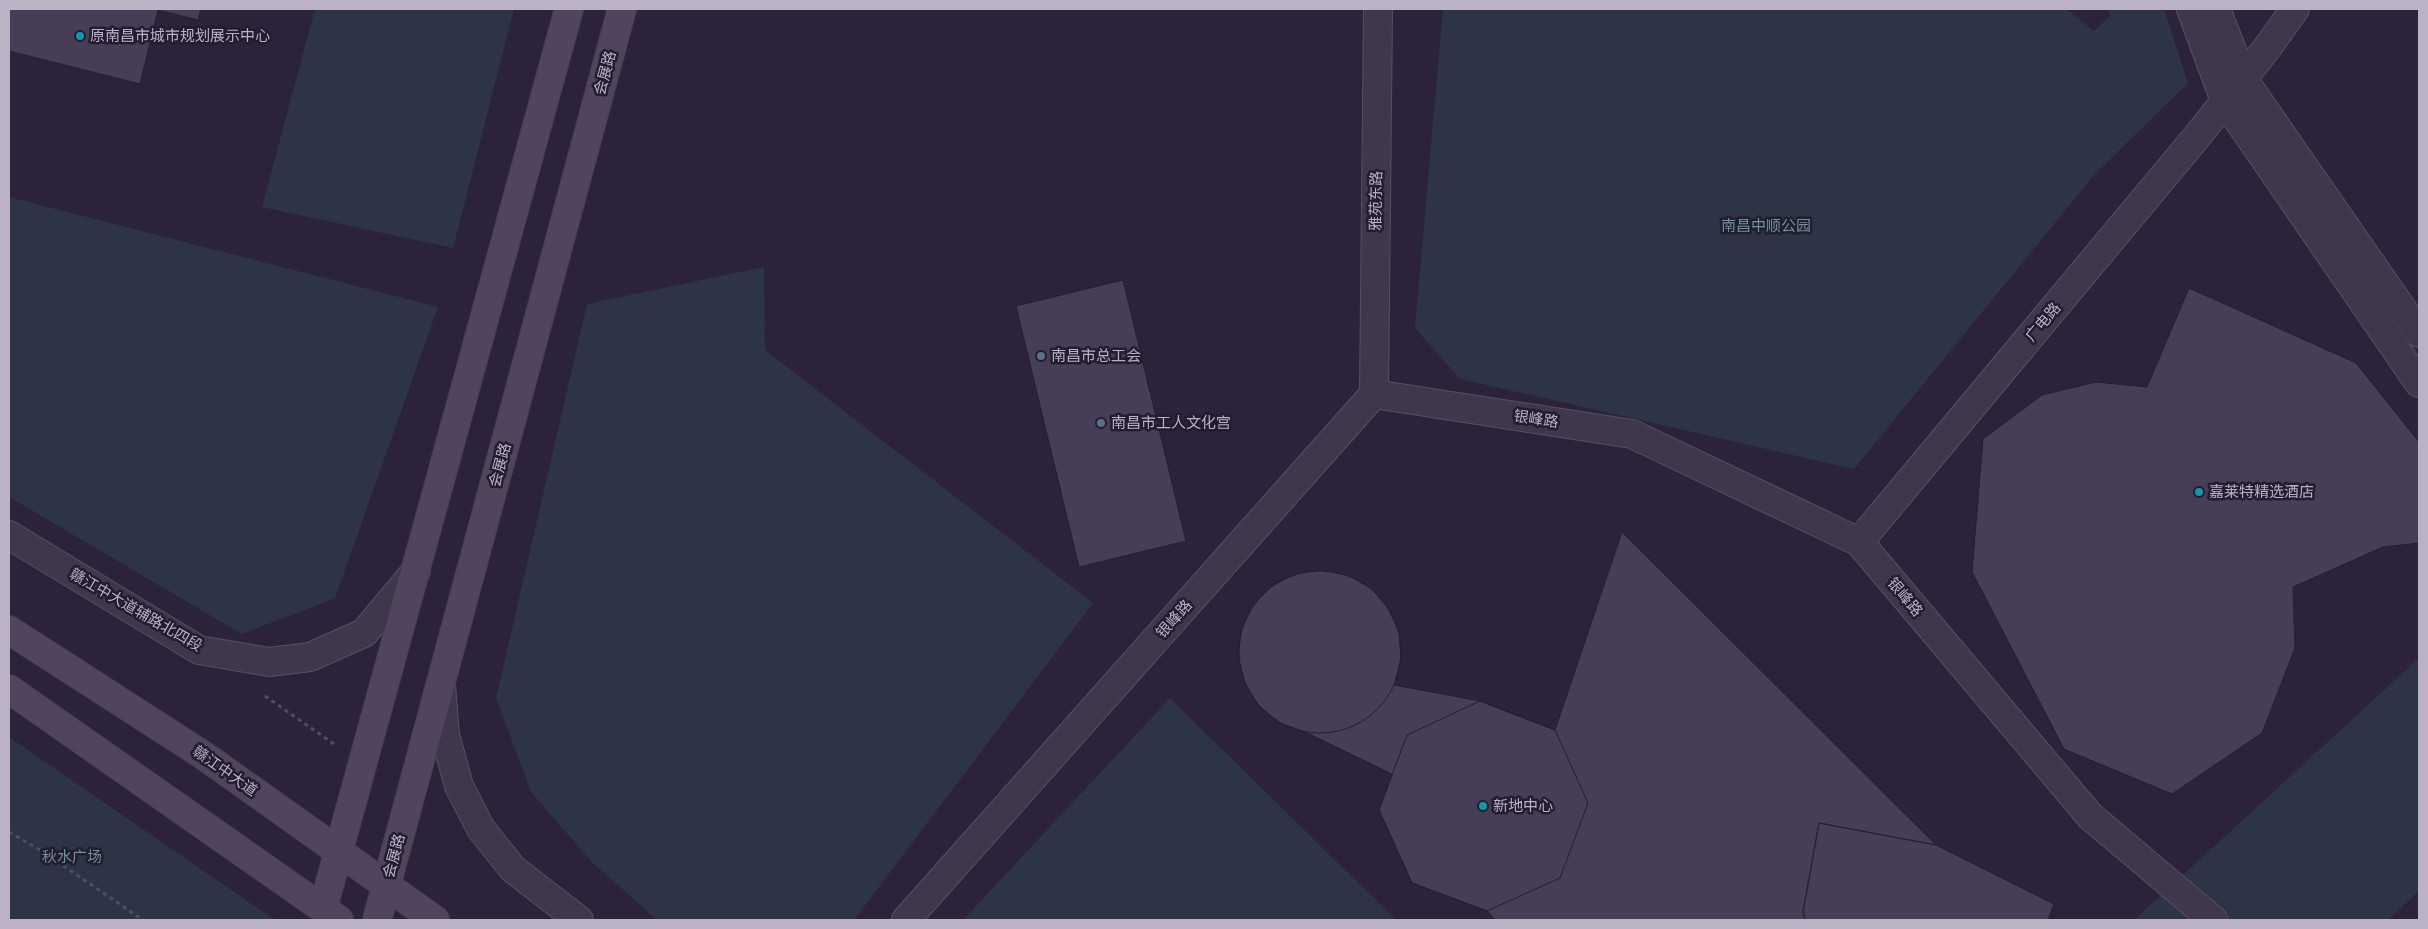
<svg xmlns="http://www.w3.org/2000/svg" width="2428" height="929" font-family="Jost,'Noto Sans SC',sans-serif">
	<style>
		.green { fill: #2d3446 }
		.building { fill: #473d57; stroke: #261e31 }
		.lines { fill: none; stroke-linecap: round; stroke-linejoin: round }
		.minor-casing { stroke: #574f62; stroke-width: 30 }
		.tertiary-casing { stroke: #574f62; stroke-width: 30 }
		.secondary-casing { stroke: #453d50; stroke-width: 30 }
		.path { stroke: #4d4f61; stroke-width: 3; stroke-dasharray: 4 4; stroke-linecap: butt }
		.minor { stroke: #3f374b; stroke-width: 28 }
		.tertiary { stroke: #3f374b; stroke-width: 28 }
		.secondary { stroke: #50455d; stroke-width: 28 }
		.culture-dot { fill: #0f9aa8; stroke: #241c2f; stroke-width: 2 }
		.service-dot { fill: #5c6f8a; stroke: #241c2f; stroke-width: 2 }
		.labels { text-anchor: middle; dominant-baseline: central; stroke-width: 5; stroke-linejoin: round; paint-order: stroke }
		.poi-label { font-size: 15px; fill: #bbb2c6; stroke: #241c2f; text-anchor: start }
		.street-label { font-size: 15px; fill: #bbb2c6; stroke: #241c2f }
		.park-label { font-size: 15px; fill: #6a9596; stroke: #241c2f }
	</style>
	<rect width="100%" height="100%" fill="#2c233a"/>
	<!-- green -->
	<path class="green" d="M315,9h199l-61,239 -191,-41z
		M1443,9h623l28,22 17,-16 -5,-6h58l24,74 -94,92 -240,294 -394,-90 -45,-51z
		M9,197l429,110 -103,291 -93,36 -233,-137z
		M764,267l1,83 328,253 -239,317h-197l-66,-59 -60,-69 -35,-94 91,-394z
		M2419,658v233l-31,29h-254z
		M1170,698l226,222h-433z
		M9,737l266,183h-266z"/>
	<!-- building -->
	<path class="building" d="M9,9h192l-3,11 -40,-10 -18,74 -131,-33z
		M1123,280l63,261 -107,26 -63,-261z
		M2189,288l167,75 63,79v103v-2l-36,4 -90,40 2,61 -33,85 -90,61 -108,-45 -92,-177 11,-133 59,-44 54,-13 51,5z
		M1622,532l314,313 -117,-22 -16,89 2,8h-310l-8,-9 -75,-28 -33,-73 13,-36 -87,-42 -25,-9 -21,-17 -14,-23 -7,-26 3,-27 12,-25 18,-19 24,-12 26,-4 26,5 24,13 17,20 11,24 2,27 -7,26 86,16 75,29z
		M1239 652a81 81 0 1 1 162 0a81 81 0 1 1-162 0Z
		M1480,701l75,29 33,73 -28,75 -73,33 -75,-28 -33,-73 28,-75z
		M1819,823l117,22 118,59 -6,16h-243l-2,-8z"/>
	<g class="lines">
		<!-- minor casing -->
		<g class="minor-casing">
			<path id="minor" d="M906,920l468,-526 258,40 227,108 231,274 123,104"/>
		</g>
		<!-- tertiary casing -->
		<g class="tertiary-casing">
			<path id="tertiary" d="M2191,9l34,92 194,282
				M2216,9l27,70 176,254
				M1374,394l4,-385
				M9,535l190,115 70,12 41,-5 54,-24 52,-62
				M1859,542l340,-408 68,-86 28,-39
				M441,685l4,50 14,51 22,43 32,40 66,51"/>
		</g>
		<!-- secondary casing -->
		<g class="secondary-casing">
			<path id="secondary" d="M9,630l194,125 232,165
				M9,689l330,231
				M323,908l246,-899
				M377,920l245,-911"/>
		</g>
		<!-- path -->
		<path class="path" d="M265,696l69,48
			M9,832l31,18 103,70"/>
		<!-- minor -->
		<use href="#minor" class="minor"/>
		<!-- tertiary -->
		<use href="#tertiary" class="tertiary"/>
		<!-- secondary -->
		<use href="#secondary" class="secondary"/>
	</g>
	<!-- markers -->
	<g class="culture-dot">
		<circle cx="80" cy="36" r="5"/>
		<circle cx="2199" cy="492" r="5"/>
		<circle cx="1483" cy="806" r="5"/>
	</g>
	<g class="service-dot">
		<circle cx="1041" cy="356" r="5"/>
		<circle cx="1101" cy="423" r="5"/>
	</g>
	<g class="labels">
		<!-- poi labels -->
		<g class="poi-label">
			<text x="90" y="36">原南昌市城市规划展示中心</text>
			<text x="1051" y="356">南昌市总工会</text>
			<text x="1111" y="423">南昌市工人文化宫</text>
			<text x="2209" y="492">嘉莱特精选酒店</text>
			<text x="1493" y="806">新地中心</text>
		</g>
		<!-- street labels -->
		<g class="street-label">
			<text transform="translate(605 73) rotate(-75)">会展路</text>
			<text transform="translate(1376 201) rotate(-89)">雅苑东路</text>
			<text transform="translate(2043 322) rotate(-50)">广电路</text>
			<text transform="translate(1536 419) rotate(9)">银峰路</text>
			<text transform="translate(500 465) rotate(-75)">会展路</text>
			<text transform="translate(1905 597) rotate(50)">银峰路</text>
			<text transform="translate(136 610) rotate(30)">赣江中大道辅路北四段</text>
			<text transform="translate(1174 619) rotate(-48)">银峰路</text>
			<text transform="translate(225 771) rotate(35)">赣江中大道</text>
			<text transform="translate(394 856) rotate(-75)">会展路</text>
		</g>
		<!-- park labels -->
		<g class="park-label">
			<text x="1766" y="226">南昌中顺公园</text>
			<text x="72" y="857">秋水广场</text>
		</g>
	</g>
	<!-- border -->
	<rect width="2428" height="929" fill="none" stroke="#bbb2c6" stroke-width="20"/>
</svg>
